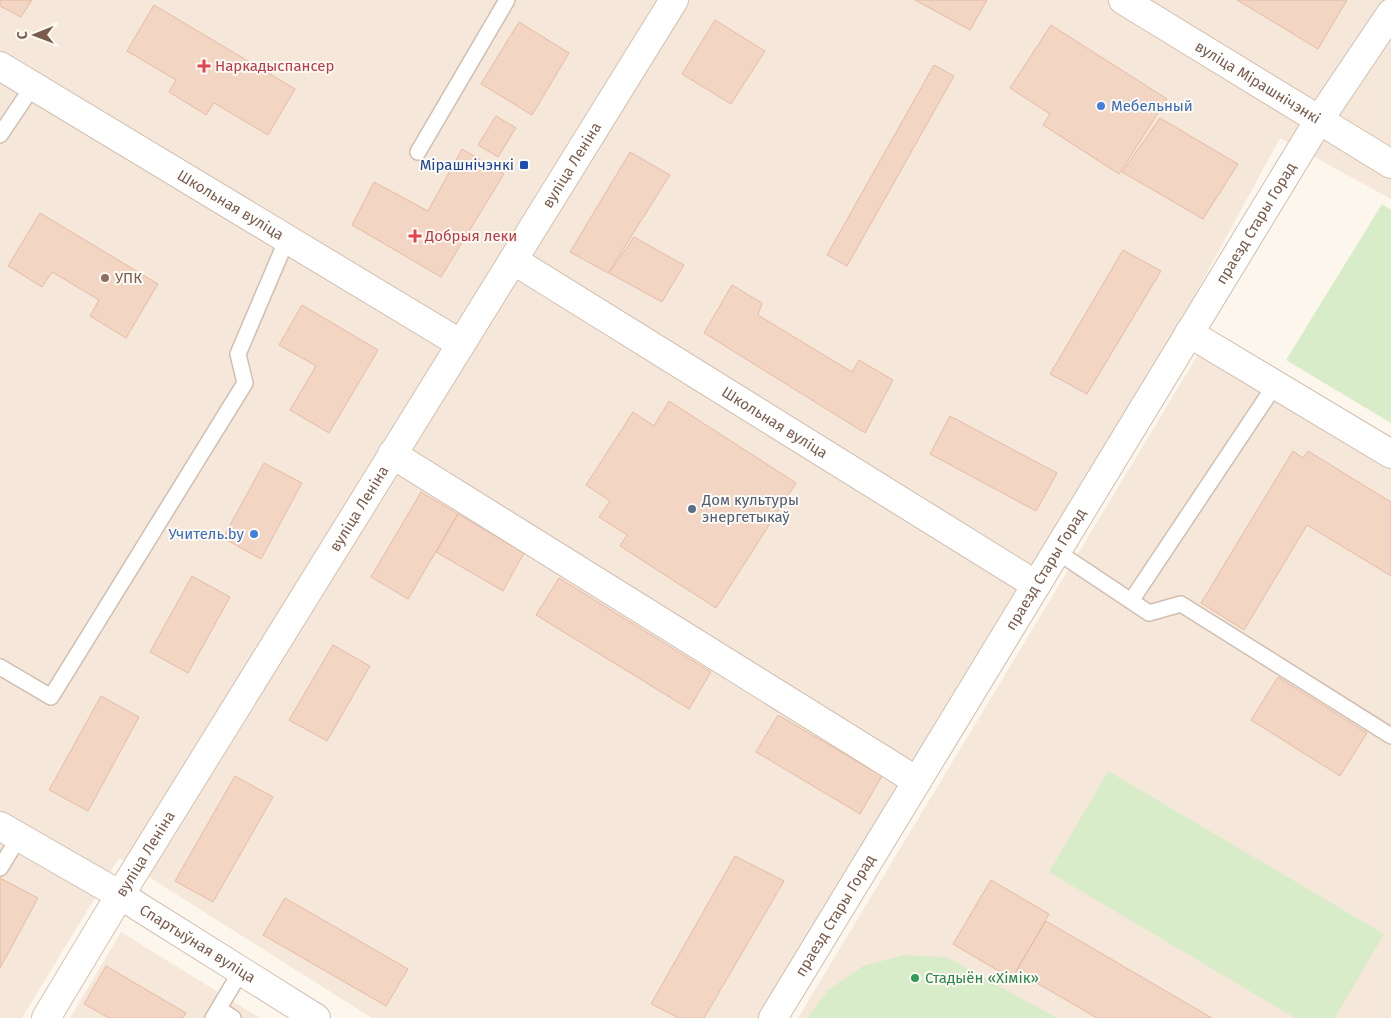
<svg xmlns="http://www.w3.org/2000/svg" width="1391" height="1018" font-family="'Fira Sans',sans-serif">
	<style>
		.residential { fill: #f5e8da }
		.green { fill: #d8ecc9 }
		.building { fill: #f3d5c3; stroke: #e6bba3 }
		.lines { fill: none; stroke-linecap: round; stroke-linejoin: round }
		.lane-casing { stroke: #d1beb0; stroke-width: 18 }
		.street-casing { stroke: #d1beb0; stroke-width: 30 }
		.secondary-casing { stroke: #d6c0b0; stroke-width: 30 }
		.lane { stroke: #fff; stroke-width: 15 }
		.street { stroke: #fff; stroke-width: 28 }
		.secondary { stroke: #fff; stroke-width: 28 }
		.health-dot { fill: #e0444e; stroke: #fffaf3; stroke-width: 2 }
		.shop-dot { fill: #3f7fe0; stroke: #fffaf3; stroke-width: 2 }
		.transit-dot { fill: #1a4fb4; stroke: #fffaf3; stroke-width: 2 }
		.education-dot { fill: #8d6e63; stroke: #fffaf3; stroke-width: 2 }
		.service-dot { fill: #5c6f8a; stroke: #fffaf3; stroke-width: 2 }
		.leisure-dot { fill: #2e9e5b; stroke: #fffaf3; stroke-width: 2 }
		.labels { text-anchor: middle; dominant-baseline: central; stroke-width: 4; stroke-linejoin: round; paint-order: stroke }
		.health-label { font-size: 15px; fill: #be3a42; stroke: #fffaf3; text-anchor: start }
		.street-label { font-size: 15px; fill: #7a5c4d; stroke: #fffaf3 }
		.shop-label { font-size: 15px; fill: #366cbe; stroke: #fffaf3; text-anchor: start }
		.transit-label { font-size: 15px; fill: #164399; stroke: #fffaf3; text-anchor: end }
		.education-label { font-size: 15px; fill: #785e54; stroke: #fffaf3; text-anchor: start }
		.service-label { font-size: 15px; fill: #4e5e75; stroke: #fffaf3; text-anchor: start }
		.leisure-label { font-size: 15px; fill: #27864d; stroke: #fffaf3; text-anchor: start }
	</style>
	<rect width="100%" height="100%" fill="#fdf6ec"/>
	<!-- residential -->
	<path class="residential" d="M0,0h1391v199l-111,-61 -97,179 -423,701h-388l-253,-160 -97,160h-22z
		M1199,353l192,115v550h-593z
		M121,932l139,86h-190z"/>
	<!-- green -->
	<path class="green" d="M1382,204l9,6v213l-105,-63z
		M1108,771l276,163 -49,84h-40l-246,-146z
		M904,955l42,2 111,61h-250l21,-28 35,-24z"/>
	<!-- building -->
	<path class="building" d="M0,0h32l-11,17 -21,-11z
		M915,0h72l-17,30z
		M1237,0h110l-29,49z
		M154,5l141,84 -27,46 -54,-32 -8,12 -37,-23 7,-12 -49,-29z
		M715,20l50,31 -34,53 -49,-30z
		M519,22l50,31 -37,62 -51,-31z
		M1051,25l116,74 -48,75 -76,-49 7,-11 -40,-26z
		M934,65l20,11 -107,190 -20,-11z
		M496,116l20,12 -18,29 -20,-12z
		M1160,118l78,46 -35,55 -81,-47z
		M462,149l42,25 -63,103 -89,-52 22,-43 54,29z
		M630,152l40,23 -62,98 -38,-21z
		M40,213l118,71 -32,54 -36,-22 9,-16 -47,-28 -10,15 -34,-21z
		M634,237l50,28 -22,37 -53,-29z
		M1123,250l38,21 -74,123 -37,-20z
		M732,285l30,18 -4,12 94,57 7,-12 34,20 -28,53 -161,-100z
		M302,305l76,45 -49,83 -39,-23 26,-44 -37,-21z
		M669,401l127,82 -80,125 -96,-62 7,-11 -28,-18 11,-16 -24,-16 47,-73 21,14z
		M950,416l107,57 -21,38 -106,-57z
		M1293,451l10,7 5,-7 83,51v74l-84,-51 -63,105 -43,-27z
		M264,463l38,20 -41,76 -38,-21z
		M421,492l37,22 -50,85 -37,-22z
		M458,514l66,39 -21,38 -67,-39z
		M192,576l38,21 -42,76 -38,-21z
		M559,578l152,94 -22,37 -153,-94z
		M333,645l37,21 -43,75 -38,-21z
		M1278,677l89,56 -27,43 -89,-56z
		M101,696l38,21 -51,94 -39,-21z
		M778,715l104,61 -22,38 -104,-62z
		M235,776l38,21 -60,105 -38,-21z
		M735,856l49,25 -80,137h-25l-28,-14z
		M0,878l38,20 -38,70z
		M991,880l58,34 -37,65 -59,-35z
		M285,898l123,71 -22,37 -123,-71z
		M1046,921l166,97h-115l-81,-47z
		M106,966l80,47 -3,5h-74l-25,-14z"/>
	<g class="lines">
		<!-- lane casing -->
		<g class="lane-casing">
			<path id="lane" d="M0,135l33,-49
				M418,152l89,-152
				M1056,551l93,62 32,-9 210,132
				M1131,601l144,-216
				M0,667l51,30 194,-314 -7,-29 49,-115
				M0,868l19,-31
				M219,1009l14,9
				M213,1018l28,-47"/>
		</g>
		<!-- street casing -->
		<g class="street-casing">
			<g id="street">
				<path id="s1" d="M0,66l461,278"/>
				<path id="s2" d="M513,260l523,325"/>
				<path d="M1189,333l202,121"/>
				<path d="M392,454l525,327"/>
				<path id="s3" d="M0,826l120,69 196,123"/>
				<path id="s4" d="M773,1018l546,-898 72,-107"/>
			</g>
		</g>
		<!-- secondary casing -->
		<g class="secondary-casing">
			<g id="secondary">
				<path id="s5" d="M1123,0l268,164"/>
				<path id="s6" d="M46,1018l74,-123 554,-895"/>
			</g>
		</g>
		<!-- lane -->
		<use href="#lane" class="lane"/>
		<!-- street -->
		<use href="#street" class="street"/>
		<!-- secondary -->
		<use href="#secondary" class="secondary"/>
	</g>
	<!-- markers -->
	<g class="health-dot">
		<path d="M201.5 58.5h5v5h5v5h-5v5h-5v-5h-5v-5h5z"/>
		<path d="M412.5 228.5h5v5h5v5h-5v5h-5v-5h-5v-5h5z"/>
	</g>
	<g class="shop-dot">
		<circle cx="1101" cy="106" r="5"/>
		<circle cx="254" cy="534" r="5"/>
	</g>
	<rect class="transit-dot" x="519" y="160" width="10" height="10" rx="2.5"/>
	<circle class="education-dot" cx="105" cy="278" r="5"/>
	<circle class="service-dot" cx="692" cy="509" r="5"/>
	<circle class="leisure-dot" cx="915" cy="978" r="5"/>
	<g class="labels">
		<!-- health labels -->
		<g class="health-label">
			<text x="215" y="66">Наркадыспансер</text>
			<text x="425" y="236">Добрыя леки</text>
		</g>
		<!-- street labels -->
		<g class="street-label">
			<text stroke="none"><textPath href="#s5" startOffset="158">вуліца Мірашнічэнкі</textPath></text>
			<text stroke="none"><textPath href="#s6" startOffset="1002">вуліца Леніна</textPath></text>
			<text stroke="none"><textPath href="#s1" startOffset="269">Школьная вуліца</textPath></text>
			<text stroke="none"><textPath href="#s4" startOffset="930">праезд Стары Горад</textPath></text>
			<text stroke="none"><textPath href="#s2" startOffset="308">Школьная вуліца</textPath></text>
			<text stroke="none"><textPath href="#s6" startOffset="598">вуліца Леніна</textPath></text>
			<text stroke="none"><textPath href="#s4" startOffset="525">праезд Стары Горад</textPath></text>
			<text stroke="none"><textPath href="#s6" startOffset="192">вуліца Леніна</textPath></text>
			<text stroke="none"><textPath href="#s4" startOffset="120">праезд Стары Горад</textPath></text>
			<text stroke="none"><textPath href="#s3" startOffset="230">Спартыўная вуліца</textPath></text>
		</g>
		<!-- shop labels -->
		<g class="shop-label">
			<text x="1111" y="106">Мебельный</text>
			<text x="244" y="534" text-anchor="end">Учитель.by</text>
		</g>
		<!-- transit labels -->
		<g class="transit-label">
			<text x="514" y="165">Мірашнічэнкі</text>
		</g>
		<!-- education labels -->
		<g class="education-label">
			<text x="115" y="278">УПК</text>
		</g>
		<!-- service labels -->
		<g class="service-label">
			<text x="702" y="500">Дом культуры<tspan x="702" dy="17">энергетыкаў</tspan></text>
		</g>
		<!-- leisure labels -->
		<g class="leisure-label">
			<text x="925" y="978">Стадыён «Хімік»</text>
		</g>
	</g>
	<!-- north arrow -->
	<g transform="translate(35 35) rotate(269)" stroke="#fffaf3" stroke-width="4" paint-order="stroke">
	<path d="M0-4L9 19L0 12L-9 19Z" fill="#7a5c4d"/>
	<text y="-8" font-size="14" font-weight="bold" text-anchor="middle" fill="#7a5c4d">С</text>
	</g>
</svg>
